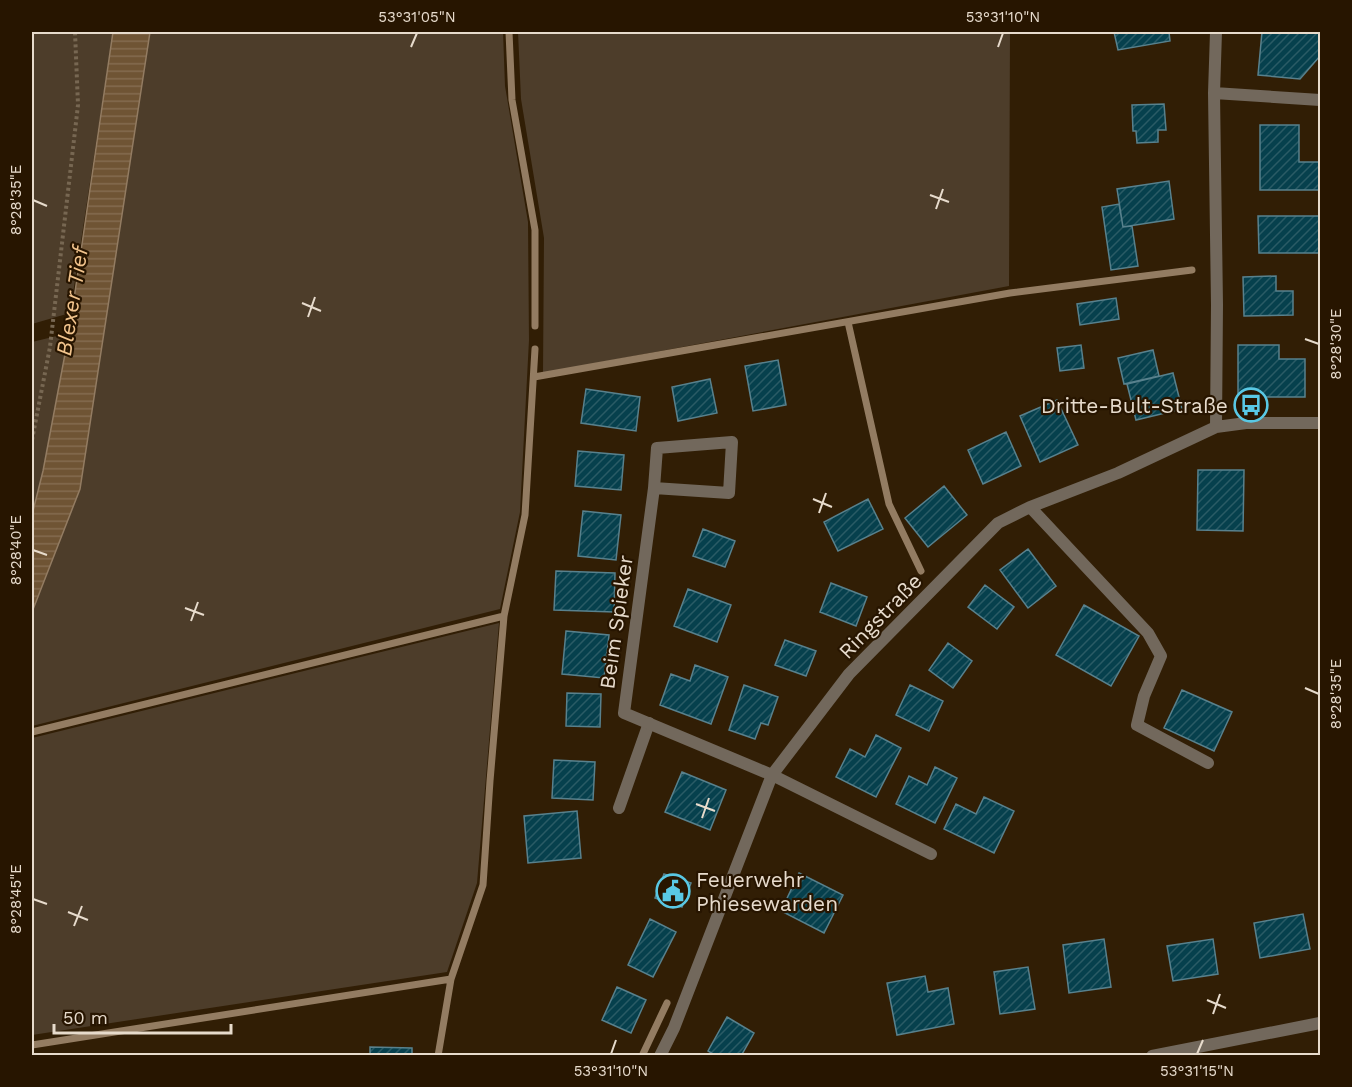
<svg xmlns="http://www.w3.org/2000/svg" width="1352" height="1087" font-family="'Work Sans',sans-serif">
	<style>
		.grass { fill: #4d3d2a }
		.water { fill: url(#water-rules); stroke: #937c62; stroke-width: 1.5 }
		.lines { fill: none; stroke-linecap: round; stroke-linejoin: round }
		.stream { stroke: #937c62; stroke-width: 7 }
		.building { fill: url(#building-hatch); stroke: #58818d; stroke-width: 1.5 }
		.path { stroke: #776752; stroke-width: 4; stroke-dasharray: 3 3; stroke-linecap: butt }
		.service { stroke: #72685c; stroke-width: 12 }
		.minor { stroke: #72685c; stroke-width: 12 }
		.ticks { fill: none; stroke: #e7dbcc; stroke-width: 2 }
		.labels { text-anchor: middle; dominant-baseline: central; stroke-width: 4.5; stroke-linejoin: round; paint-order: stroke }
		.poi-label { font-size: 21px; fill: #e7dbcc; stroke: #271500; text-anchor: end }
		.street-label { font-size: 21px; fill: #e7dbcc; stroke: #271500 }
		.water-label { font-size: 22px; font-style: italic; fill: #f1c38c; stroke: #271500 }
		.neatline { fill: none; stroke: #e7dbcc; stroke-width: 2 }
		.ticks-label { font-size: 15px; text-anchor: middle; fill: #e7dbcc }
	</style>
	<defs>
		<pattern id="water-rules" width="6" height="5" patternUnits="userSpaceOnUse" patternTransform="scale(1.5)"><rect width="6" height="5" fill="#6f5434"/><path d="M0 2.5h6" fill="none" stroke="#846c50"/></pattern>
		<pattern id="building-hatch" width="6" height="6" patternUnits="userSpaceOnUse" patternTransform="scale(1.5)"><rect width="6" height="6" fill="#06404d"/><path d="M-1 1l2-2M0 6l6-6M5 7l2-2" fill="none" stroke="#2a5b65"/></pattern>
	</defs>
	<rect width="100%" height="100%" fill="#311e05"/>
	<!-- grass -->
	<path class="grass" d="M32,32h81l-43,281 -38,11z
		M150,32h353l2,54 23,136 1,118 -9,172 -20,97 -468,117v-114l48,-123z
		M518,32h492l-1,254 -466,87 1,-135 -23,-139z
		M69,333l-26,138 -11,44v-173z
		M499,623l-22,260 -30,89 -415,63v-297z"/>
	<!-- water -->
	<path class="water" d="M113,32h37l-70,457 -48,123v-97l11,-44 26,-138z"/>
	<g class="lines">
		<!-- stream -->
		<path class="stream" d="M509,32l3,68 23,130v96
			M848,322l41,182 32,67
			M534,377l476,-84 182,-23
			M32,732l472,-116
			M32,1045l419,-66
			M438,1056l13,-77 32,-94 7,-104 14,-165 21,-101 10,-166
			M642,1056l25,-53"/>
	</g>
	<!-- building -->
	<path class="building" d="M1114,32h55l1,9 -52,9z
		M1262,32h58v24l-20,23 -42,-4z
		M1164,104l2,26h-8v12l-21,1 -1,-12h-3l-1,-26z
		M1260,125h39v37h21v28h-60z
		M1169,181l5,38 -51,8 -6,-38z
		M1119,204l4,23 9,-1 6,40 -27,4 -9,-63z
		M1258,216h62v37h-61z
		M1276,276v15h17v24l-49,1 -1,-39z
		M1116,298l3,21 -39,6 -3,-21z
		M1081,345l3,23 -24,3 -3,-23z
		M1238,345h41v14h26v38h-67z
		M1153,350l6,26 -35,8 -6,-26z
		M778,360l8,45 -33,6 -8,-45z
		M1173,373l9,36 -46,11 -9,-36z
		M710,379l7,34 -39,8 -6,-34z
		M586,389l54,8 -4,34 -55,-8z
		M1057,400l21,45 -38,17 -20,-46z
		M1006,432l15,34 -38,18 -15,-34z
		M578,451l46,4 -3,35 -46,-4z
		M1198,470h46l-1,61 -46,-1z
		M944,486l23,29 -39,32 -23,-29z
		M868,499l15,30 -45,22 -14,-29z
		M583,511l38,4 -5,45 -38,-4z
		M703,529l32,12 -10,26 -32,-11z
		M1028,549l28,37 -28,22 -28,-38z
		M556,571l59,2 -1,39 -60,-2z
		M831,583l36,14 -11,29 -36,-14z
		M985,585l29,22 -17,22 -29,-22z
		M688,589l43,16 -14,37 -43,-16z
		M1084,605l55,31 -28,50 -55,-31z
		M566,631l43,4 -5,43 -42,-4z
		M785,640l31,11 -10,25 -31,-11z
		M948,643l24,18 -19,27 -24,-18z
		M695,665l33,12 -17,47 -51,-19 11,-31 19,7z
		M744,685l34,12 -10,28 -7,-2 -6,16 -26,-9z
		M910,685l33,16 -14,30 -33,-16z
		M1182,690l50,22 -18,39 -50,-23z
		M567,693l34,1 -1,33 -34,-1z
		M876,735l25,13 -25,49 -40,-20 14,-28 15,8z
		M554,760l41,2 -2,38 -41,-2z
		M935,767l22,11 -22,45 -39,-19 13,-28 18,9z
		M682,772l44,18 -16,40 -45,-18z
		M984,797l30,14 -20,42 -50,-24 12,-25 20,10z
		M577,811l4,47 -53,5 -4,-47z
		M799,873l44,22 -19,38 -43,-22z
		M664,874l27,9 -9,24 -27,-9z
		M1303,914l7,35 -50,9 -6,-35z
		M650,919l26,13 -23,45 -25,-12z
		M1104,939l7,48 -42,6 -6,-48z
		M1213,939l5,35 -45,7 -6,-35z
		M1028,967l7,42 -35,5 -6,-42z
		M925,976l3,16 20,-4 6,36 -57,11 -10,-52z
		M617,987l29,13 -15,33 -29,-13z
		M727,1017l27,16 -13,23h-25l-8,-5z
		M370,1047l42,1v8h-42z"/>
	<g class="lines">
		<!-- path -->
		<path class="path" d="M32,440l18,-93 28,-242 -3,-73"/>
		<!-- service -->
		<path class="service" d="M619,808l30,-85"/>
		<!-- minor -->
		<path class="minor" d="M1216,32l-2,61 3,212 -1,122
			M1214,93l106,7
			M654,488l75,5 3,-51 -75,6 -3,40 -30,225 148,62 159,79
			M1030,507l118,126 13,23 -17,40 -7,29 71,38
			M660,1056l14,-28 98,-253 77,-101 149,-151 32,-16 88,-34 98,-46 30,-4h74
			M1152,1056l168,-33"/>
	</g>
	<!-- ticks -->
	<path class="ticks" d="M411,47l6,-14M998,47l5,-14M930,195l19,7M33,200l14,6M936,209l7,-20M302,303l19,8M308,317l7,-20M1305,339l14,5M813,499l19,8M819,513l7,-20M33,550l14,5M185,608l19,7M191,621l7,-19M1305,688l14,6M696,804l19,7M702,818l7,-20M33,899l14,5M68,912l20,8M74,926l8,-20M1207,1000l19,8M1213,1014l7,-20M611,1054l5,-14M1197,1054l6,-14"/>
	<!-- icons -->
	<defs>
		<g id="bus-ring" transform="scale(1.725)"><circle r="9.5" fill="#271500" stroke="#59c8e4" stroke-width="1.5"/><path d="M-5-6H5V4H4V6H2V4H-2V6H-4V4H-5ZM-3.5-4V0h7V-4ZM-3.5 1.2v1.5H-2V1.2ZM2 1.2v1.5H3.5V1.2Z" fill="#59c8e4"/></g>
		<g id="civic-ring" transform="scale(1.725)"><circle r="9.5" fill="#271500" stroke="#59c8e4" stroke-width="1.5"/><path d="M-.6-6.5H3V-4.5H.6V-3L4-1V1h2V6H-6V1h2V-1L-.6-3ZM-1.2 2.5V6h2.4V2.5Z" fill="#59c8e4"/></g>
	</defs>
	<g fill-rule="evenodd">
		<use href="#bus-ring" x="1251" y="405"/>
		<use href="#civic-ring" x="673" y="891"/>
	</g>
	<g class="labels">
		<!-- poi labels -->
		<g class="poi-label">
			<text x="1228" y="405">Dritte-Bult-Straße</text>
			<text x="696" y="879" text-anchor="start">Feuerwehr<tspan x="696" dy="24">Phiesewarden</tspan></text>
		</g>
		<!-- street labels -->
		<g class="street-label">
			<text transform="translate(880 616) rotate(-46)">Ringstraße</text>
			<text transform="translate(616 622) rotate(-82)">Beim Spieker</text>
		</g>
		<!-- water labels -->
		<g class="water-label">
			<text transform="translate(72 301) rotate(-81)">Blexer Tief</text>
		</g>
	</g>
	<!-- border -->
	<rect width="1352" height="1087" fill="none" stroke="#271500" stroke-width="66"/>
	<!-- scale -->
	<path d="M54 1024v9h177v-9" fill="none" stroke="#e7dbcc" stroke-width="3"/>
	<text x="63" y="1024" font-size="18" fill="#e7dbcc" stroke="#271500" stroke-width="4.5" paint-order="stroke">50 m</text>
	<rect x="33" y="33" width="1286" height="1021" class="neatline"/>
	<g class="ticks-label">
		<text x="417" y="22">53°31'05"N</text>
		<text x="1003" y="22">53°31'10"N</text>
		<text transform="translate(16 200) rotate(-90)" y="5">8°28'35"E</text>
		<text transform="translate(1336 344) rotate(-90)" y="5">8°28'30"E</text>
		<text transform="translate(16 550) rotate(-90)" y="5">8°28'40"E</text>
		<text transform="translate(1336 694) rotate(-90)" y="5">8°28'35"E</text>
		<text transform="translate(16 899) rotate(-90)" y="5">8°28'45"E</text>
		<text x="611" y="1076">53°31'10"N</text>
		<text x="1197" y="1076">53°31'15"N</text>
	</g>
</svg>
